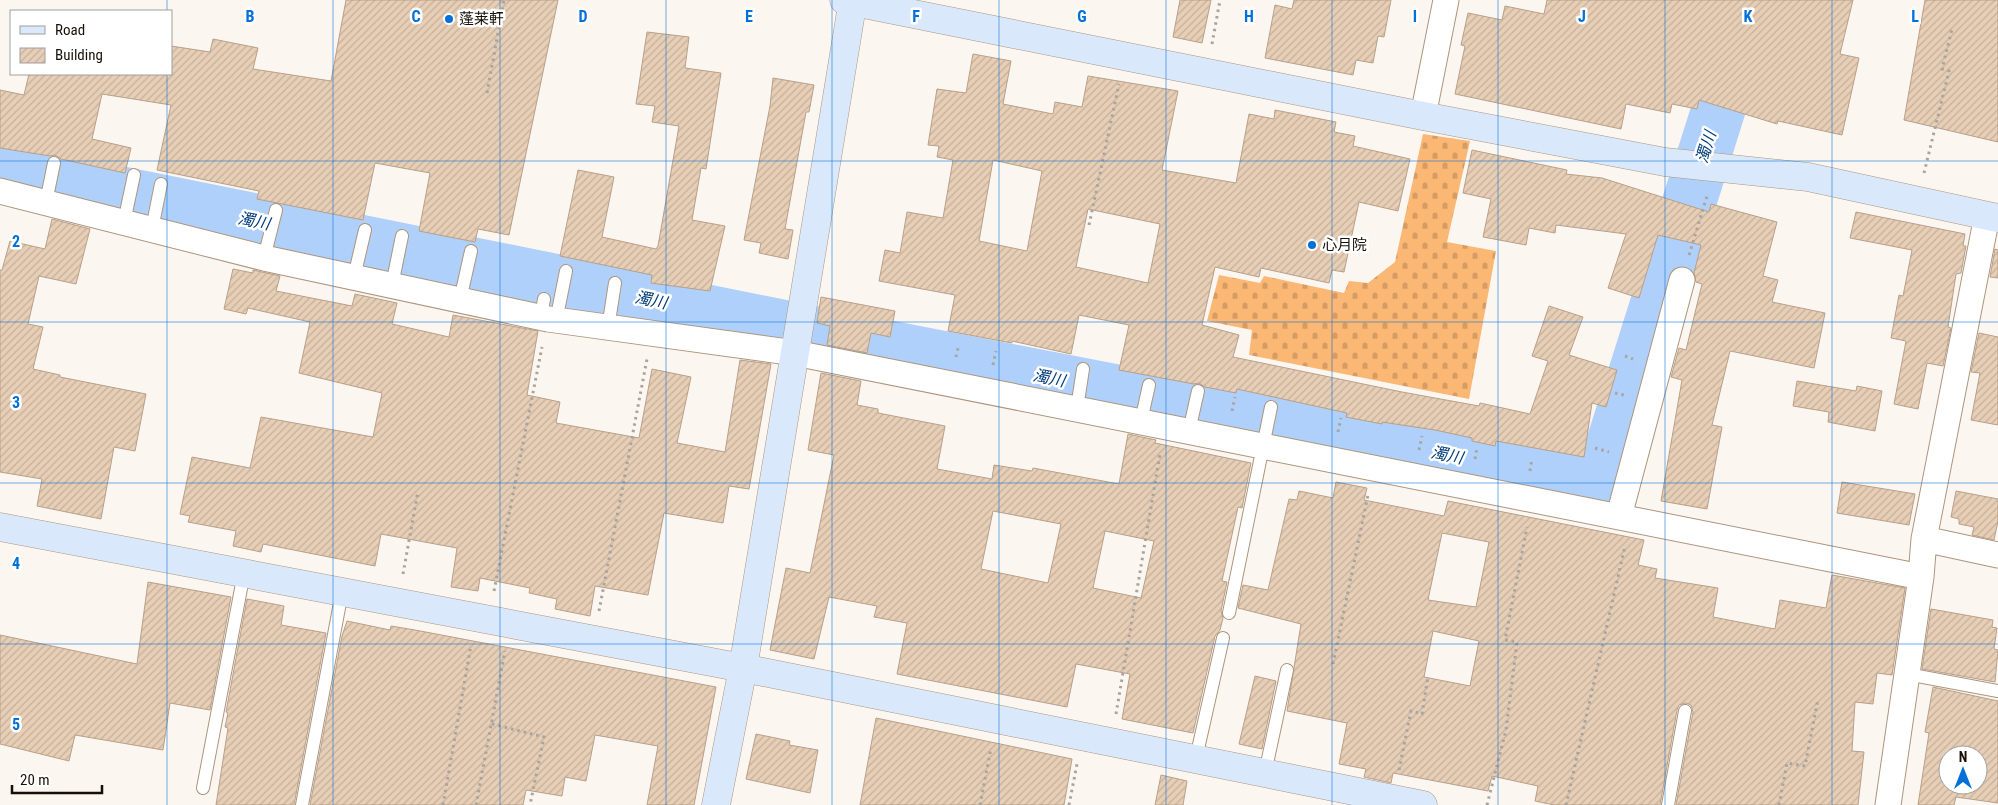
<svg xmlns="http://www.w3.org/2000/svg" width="1998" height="805" font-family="'Roboto Condensed','Noto Sans JP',sans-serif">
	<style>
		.cemetery { fill: url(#cemetery-stones) }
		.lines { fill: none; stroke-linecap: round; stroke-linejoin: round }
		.river { stroke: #afd0fa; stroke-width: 54 }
		.building { fill: url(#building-hatch); stroke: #b8a089; fill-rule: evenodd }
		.lane-casing { stroke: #ad957e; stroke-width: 14 }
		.street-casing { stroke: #ad957e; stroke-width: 27 }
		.secondary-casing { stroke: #ad957e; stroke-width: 29 }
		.path { stroke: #aaa49e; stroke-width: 3; stroke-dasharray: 2.5 4; stroke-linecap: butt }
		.lane { stroke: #fff; stroke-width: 12 }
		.street { stroke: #fff; stroke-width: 25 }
		.secondary { stroke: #dae8fc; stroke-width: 28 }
		.grid { fill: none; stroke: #0270d8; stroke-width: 1; stroke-opacity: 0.55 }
		.poi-dot { fill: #0270d8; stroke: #fff; stroke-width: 2 }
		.labels { text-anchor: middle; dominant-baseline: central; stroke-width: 5; stroke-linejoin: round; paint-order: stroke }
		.poi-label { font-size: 15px; fill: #170f07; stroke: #fff; text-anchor: start }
		.water-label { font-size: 16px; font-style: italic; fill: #013c78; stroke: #fff }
		.grid-label { font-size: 16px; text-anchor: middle; font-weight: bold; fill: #0270d8; stroke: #fff; stroke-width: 5; stroke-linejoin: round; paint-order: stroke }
	</style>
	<defs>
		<pattern id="cemetery-stones" width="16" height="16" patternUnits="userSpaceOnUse" patternTransform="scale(1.25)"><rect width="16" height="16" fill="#fbb774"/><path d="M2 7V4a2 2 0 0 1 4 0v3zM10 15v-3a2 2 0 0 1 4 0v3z" fill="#d69c63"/></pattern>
		<pattern id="building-hatch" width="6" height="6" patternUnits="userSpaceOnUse" patternTransform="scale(1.25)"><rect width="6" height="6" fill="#e7ceb6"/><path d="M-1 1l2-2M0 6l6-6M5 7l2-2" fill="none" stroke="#c5b09b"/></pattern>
	</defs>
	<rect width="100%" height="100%" fill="#fcf6f1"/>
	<!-- cemetery -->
	<path class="cemetery" d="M1423,134l47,7 -23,101 49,9 -27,148 -220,-44 3,-25 -45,-9 12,-46 41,8 4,-7 80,17 5,-12 19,2 27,-21z"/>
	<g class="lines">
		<!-- river -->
		<path class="river" d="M0,169l799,161 801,155 153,-485"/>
	</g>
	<!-- building -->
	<path class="building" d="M346,0h212l-49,235 -31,-6 -3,13 -56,-11 11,-58 -55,-10 -12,57 -106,-21 2,-8 -102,-21 14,-65 -69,-11 -10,45 39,9 -6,25 -64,-14 -6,-4 -5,1 -50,-8v-58l24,5 5,-21h142v-28l39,6 3,-13 45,9 -5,21 78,12z
		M1180,0h31l-9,43 -29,-6z
		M1294,0h97l-7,37 -6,-1 -5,27 -17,-3 -3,15 -88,-17 10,-53 17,4z
		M1547,0h306l-13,54 19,4 -17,77 -64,-14 -1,3 -78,-24 -2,9 -25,-5 -2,9 -44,-9 -5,25 -166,-35 10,-48 -4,-1 7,-32 34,7 3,-14 39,8z
		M1925,0h73v142l-94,-22z
		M647,32l42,5 -4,31 36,5 -15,96 -5,-1 -9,52 33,6 -15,65 -59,-8 1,-8 -92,-19 18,-86 36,7 -12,60 54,12 2,-3 21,-120 -27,-4 3,-16 -19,-2z
		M973,54l38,7 -8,43 50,10 2,-12 27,5 6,-31 90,15 -16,79 74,13 13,-69 25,5 1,-9 61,12 -2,10 21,4 -2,10 57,13 -12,52 -39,-9 -15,70 -12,-2 -3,13 -68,-15 -2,9 -44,-10 -13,58 37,10 -6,22 169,35 77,14 1,-3 50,11 18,-53 -16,-5 17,-50 34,11 -14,38 48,15 -11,37 -14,-4 -8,54 -88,-16 -1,5 -23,-5v-3l-37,-8 -53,-8v2l-36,-7 1,-4 -110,-24 -1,4 -31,-6 -6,-4 -5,1 -75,-14 10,-45 -50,-10 -8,39 -59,-13v2l-64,-12 7,-36 -76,-14 6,-31 15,3 7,-41 36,6 10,-58 -16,-3 2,-11 -11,-1 9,-56 29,4zM993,160l49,11 -15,80 -48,-10zM1088,209l72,15 -12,59 -72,-16z
		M773,78l41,7 -5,27h-3l-21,117 8,1 -5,29 -29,-6 2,-10 -17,-3 26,-134z
		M1472,150l95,20 -1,4 36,4 107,34 2,-8 66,18 -14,54 15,4 -6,22 53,11 -11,55 -84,-17 -18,74 10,2 -15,82 -46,-8 21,-121 -11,-3 8,-29 7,2 16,-66 -6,-2 -2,-9 7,-28 -43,-10 -19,63 -31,-10 18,-54 -70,-9 -1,8 -26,-5 -3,17 -43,-8 8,-38 -28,-6z
		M1856,212l109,22 -2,12h3l-5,27 -5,1 -8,53 3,1 -8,38 -16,-3 -9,46 -24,-5 12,-63 -15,-3 8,-43 4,1 9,-46 -62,-12z
		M52,219l38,10 -14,55 -37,-8 -11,48 15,3 -10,42 27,6v2l86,17 -11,57 -21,-4 -13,72 -64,-13 5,-27 -42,-7v-202h2l8,-29 35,8z
		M1995,249l3,1v28l-8,-1z
		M233,269l20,4v-3l27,6 -4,15 76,15 3,-12 42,9 -5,21 57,13 4,-22 85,16 -11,64 33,7 -4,21 83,15 13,-69 39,8 -14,66 48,9 15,-92 31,4 -22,125 -20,-3 -6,37 -59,-10 -16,82 -53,-9 -5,30 -35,-7 2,-10 -28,-6 1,-5 -50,-10 -2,13 -27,-4 6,-39 -76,-14 -6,32 -112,-22 -2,8 -28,-6 3,-15 -48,-9 2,-6 -10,-2 12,-57 58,11 11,-51 112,20 9,-44 -83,-20 11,-51 -62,-14 -2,6 -22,-5z
		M821,297l74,14 -5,26 -19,-4 -4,20 -40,-8 3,-19 -13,-3z
		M1979,333l19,4v88l-27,-5 9,-47 -9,-1z
		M821,373l40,8 -4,24 21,4v4l67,13 -8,43 55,10 2,-14 38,6 1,-3 86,16 9,-50 28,6 -1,3 96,20 -9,45 -4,-1 -16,74 5,1 -6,29 2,7 -3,12 -5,6 -22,97 -71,-14 8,-45 -54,-10 -9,43 -170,-33 10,-51 -33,-6 3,-11 -48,-9 -15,62 -44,-9 16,-82 24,5 24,-118 -26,-5zM993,511l68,13 -13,59 -67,-14zM1105,531l49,10 -13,57 -48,-10z
		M1797,381l59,10 1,-5 25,5 -7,40 -47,-9 1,-10 -36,-6z
		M1336,482l31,6 -3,12 80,16 4,-15 196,39 -6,25 19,4 -2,9 63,10 -5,29 62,12 5,-29 46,8 6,-33 73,13 -13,87 -15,-2 -4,31 -18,-2 -3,49 12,1 -6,53h-182l17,-93 -2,-7 -5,-2 -7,2 -2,5 -17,95h-106l-19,-4 3,-15 -46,-10 -4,15 -95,-18 -2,10 -27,-6 2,-8 -27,-5 8,-41 -60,-12 14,-87 -63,-16 5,-23 25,5 21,-91 8,1 2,-9 34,7zM1442,533l47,9 -13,65 -48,-7zM1433,631l46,10 -9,45 -46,-9z
		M1842,482l73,12 -6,31 -72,-12z
		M1956,491l42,8v22l-4,19 -22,-5 2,-8 -15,-3v-5l-8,-2z
		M148,582l83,15 -21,113 -40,-7 -7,47 -88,-15 -6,26 -69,-17v-109l137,29z
		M247,599l37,7 -3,19 45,8 -32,172h-78l12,-77 -3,-1 3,-14 -2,-1z
		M1931,609l62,11 -1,7 5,1 -3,21 4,1 -3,32 -73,-13z
		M347,621l43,9 1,-4 24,4 301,57 -22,118h-47l11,-59 -63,-11 -9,46 -21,-4 -3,19 -36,-6 -3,15h-213l32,-169z
		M1255,676l21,5 -14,68 -23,-5z
		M1933,687l65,14v102l-42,-6 -2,8h-36l11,-72 -4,-1zM1948,755h30v30h-30z
		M876,718l196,41 -8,46h-204z
		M756,734l34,7 -1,4 29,5 -8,43 -64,-14z
		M1161,775l26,6 -4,24h-28z"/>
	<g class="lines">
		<!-- lane casing -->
		<g class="lane-casing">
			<path id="lane" d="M46,202l8,-39
				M124,222l10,-47
				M152,229l9,-45
				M264,258l12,-48
				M354,277l11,-47
				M392,285l10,-49
				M460,300l11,-49
				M541,317l3,-18
				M556,321l10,-50
				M608,328l7,-45
				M1077,408l6,-39
				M1141,421l8,-36
				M1189,431l9,-40
				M1229,613l42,-206
				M1907,674l91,17
				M1196,758l27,-120
				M1265,773l22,-103
				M203,788l41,-215
				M302,805l40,-213
				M1668,805l17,-94"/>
		</g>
		<!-- street casing -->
		<g class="street-casing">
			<path id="street" d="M1423,116l23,-116
				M0,191l264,67 284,61 247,34 1126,224
				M1619,516l63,-236
				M1924,539l74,16
				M1888,805l33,-228 3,-38 63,-323"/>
		</g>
		<!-- secondary casing -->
		<g class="secondary-casing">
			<path id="secondary" d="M844,0l579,116 242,46 143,15 190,41
				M0,527l743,141 680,137
				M716,805l27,-137 110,-668"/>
		</g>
		<!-- path -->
		<path class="path" d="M1212,44l8,-44
			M487,93l17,-93
			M1924,173l25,-102 -7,-2 10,-40
			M1089,225l30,-141
			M1689,255l18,-59
			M1625,356l8,3
			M956,357l2,-9
			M993,365l3,-14
			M1615,393l9,2
			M1232,411l3,-14
			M1338,432l3,-14
			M1595,448l14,4
			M1419,450l3,-14
			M1448,454l3,-11
			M1475,459l2,-11
			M1530,471l2,-12
			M403,574l15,-83
			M494,591l48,-244
			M599,611l48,-252
			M1333,664l35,-169
			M1116,714l44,-260
			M492,724l52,13 -14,68
			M1399,770l12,-59 11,3 6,-38
			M443,805l28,-160
			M476,805l29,-154
			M980,805l11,-57
			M1069,805l8,-41
			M1487,805l19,-75 11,-88 -12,-2 22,-113
			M1566,805l59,-259
			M1779,805l8,-42 18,3 13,-67"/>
		<!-- lane -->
		<use href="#lane" class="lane"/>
		<!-- street -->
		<use href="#street" class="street"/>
		<!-- secondary -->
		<use href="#secondary" class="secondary"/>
	</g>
	<!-- grid -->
	<path class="grid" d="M167,0v11M333,0v805M500,0v805M666,0v805M832,0v805M999,0v805M1166,0v805M1332,0v805M1498,0v805M1665,0v805M1832,0v805M167,74v731M0,161h1998M0,322h1998M0,483h1998M0,644h1998"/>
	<!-- markers -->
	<g class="poi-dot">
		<circle cx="449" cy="19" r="5"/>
		<circle cx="1312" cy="245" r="5"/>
	</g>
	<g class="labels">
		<!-- poi labels -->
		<g class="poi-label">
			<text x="459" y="19">蓬莱軒</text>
			<text x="1322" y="245">心月院</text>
		</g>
		<!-- water labels -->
		<g class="water-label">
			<text transform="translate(1706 147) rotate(-73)">濁川</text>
			<text transform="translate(254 221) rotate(11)">濁川</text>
			<text transform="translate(651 300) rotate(11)">濁川</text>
			<text transform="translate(1049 378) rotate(11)">濁川</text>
			<text transform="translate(1447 455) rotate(11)">濁川</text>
		</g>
	</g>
	<g class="grid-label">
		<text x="250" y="22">B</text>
		<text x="416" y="22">C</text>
		<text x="583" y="22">D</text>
		<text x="749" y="22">E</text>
		<text x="916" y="22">F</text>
		<text x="1082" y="22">G</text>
		<text x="1249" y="22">H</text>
		<text x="1415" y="22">I</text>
		<text x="1582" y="22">J</text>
		<text x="1748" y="22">K</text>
		<text x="1915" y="22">L</text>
		<text x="16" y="247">2</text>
		<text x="16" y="408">3</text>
		<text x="16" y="569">4</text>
		<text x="16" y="730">5</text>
	</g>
	<!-- legend -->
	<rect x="10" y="10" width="162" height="65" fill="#ffffff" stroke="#a29f9c"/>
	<rect x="20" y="26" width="25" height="8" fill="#dae8fc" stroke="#a29f9c"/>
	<text x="55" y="35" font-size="15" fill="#170f07">Road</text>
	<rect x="20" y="48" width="25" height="15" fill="url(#building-hatch)" stroke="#a29f9c"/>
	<text x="55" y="60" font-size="15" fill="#170f07">Building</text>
	<!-- north arrow -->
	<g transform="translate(1963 770)"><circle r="24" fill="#ffffff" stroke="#a29f9c"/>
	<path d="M0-4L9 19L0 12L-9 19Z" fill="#0270d8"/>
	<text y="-8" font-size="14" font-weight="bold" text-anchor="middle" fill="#170f07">N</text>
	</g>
	<!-- scale -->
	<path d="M12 785v8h90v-8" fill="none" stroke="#170f07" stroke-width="2.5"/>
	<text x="20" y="785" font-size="15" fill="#170f07" stroke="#ffffff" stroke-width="4" paint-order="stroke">20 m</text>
</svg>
